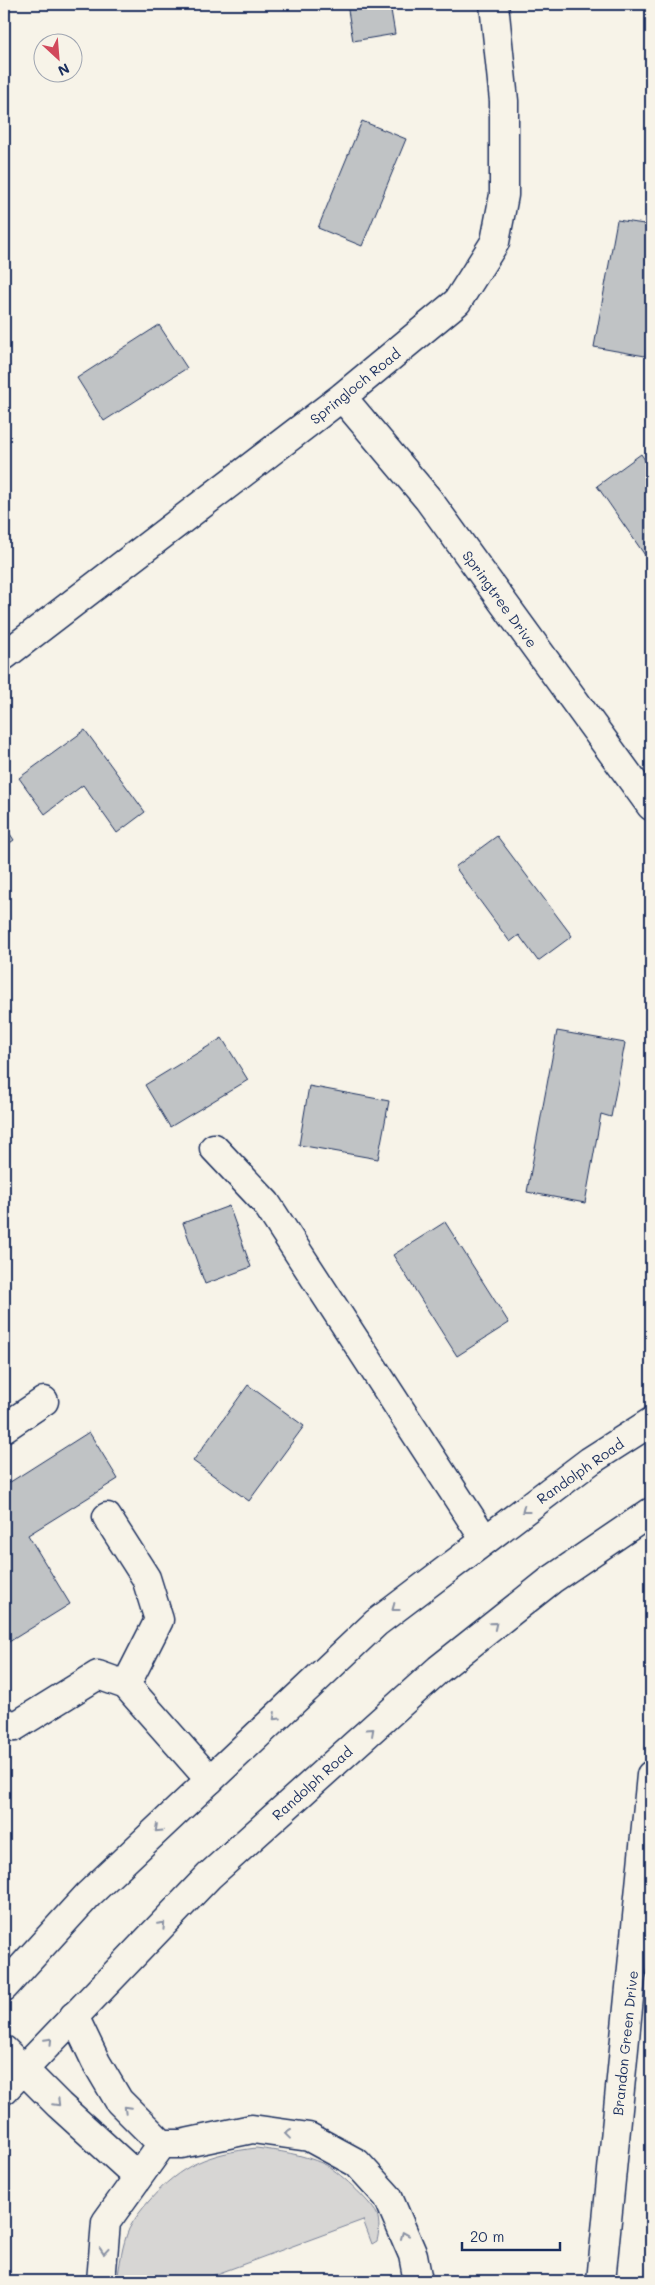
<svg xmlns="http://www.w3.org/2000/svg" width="655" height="2285" font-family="Mali,sans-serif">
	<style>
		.green { fill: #d7d6d4; stroke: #798299 }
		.building { fill: #c0c3c5; stroke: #1b2f5e }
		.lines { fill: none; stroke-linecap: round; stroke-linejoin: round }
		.minor-casing { stroke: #1b2f5e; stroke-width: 31 }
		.major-casing { stroke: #1b2f5e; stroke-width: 31 }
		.minor { stroke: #f7f3e8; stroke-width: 28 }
		.major { stroke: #f7f3e8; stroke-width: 28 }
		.oneway { stroke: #8991a3 }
		.labels { text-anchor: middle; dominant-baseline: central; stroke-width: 4.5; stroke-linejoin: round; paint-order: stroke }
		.street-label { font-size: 14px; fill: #1b2f5e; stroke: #f7f3e8 }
	</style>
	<rect width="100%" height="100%" fill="#f7f3e8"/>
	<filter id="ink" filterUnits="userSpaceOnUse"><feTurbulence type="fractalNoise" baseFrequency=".02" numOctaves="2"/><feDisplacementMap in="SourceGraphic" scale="10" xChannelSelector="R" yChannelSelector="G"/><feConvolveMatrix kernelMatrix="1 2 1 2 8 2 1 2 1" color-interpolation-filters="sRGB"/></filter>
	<g filter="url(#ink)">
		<!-- green -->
		<path class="green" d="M256,2148c23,3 46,6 68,16 12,5 47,38 53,50 3,9 2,19 0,27l-5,3 -9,-24 -165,61h-81c3,-17 5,-36 12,-52 5,-10 13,-20 20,-28 32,-37 60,-47 107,-53z"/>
		<!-- building -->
		<path class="building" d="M347,4h43l5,30 -42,7z
			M362,121l44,18 -44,107 -44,-18z
			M617,220l34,5v98l-6,33 -51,-9z
			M159,325l28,43 -83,53 -27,-43z
			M641,454l10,15v91l-2,1 -52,-75z
			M85,730l60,82 -28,21 -34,-48 -38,29 -26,-36z
			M4,825l10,15 -10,7z
			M497,836l75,100 -34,25 -19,-26 -9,7 -55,-75z
			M557,1031l68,12 -14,74 -10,-3 -16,89 -58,-11z
			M222,1038l26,42 -78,47 -25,-42z
			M309,1086l80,15 -11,58 -79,-14z
			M229,1206l22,61 -46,17 -22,-61z
			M445,1222l64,101 -52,33 -64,-101z
			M248,1385l56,41 -55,75 -56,-40z
			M89,1432l29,47 -90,56 42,69 -66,41v-159z"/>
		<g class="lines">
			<!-- minor casing -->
			<g class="minor-casing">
				<path id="minor" d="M342,397l86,102 223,307
					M4,656l338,-259 115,-95 38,-60 9,-47v-94l-10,-97
					M214,1148l52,55 219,337
					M4,1428l40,-27
					M107,1517l39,61 13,42 -33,65
					M4,1721l10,6 84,-52 28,10 84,95
					M74,2016l22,46 23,39 43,43h19l71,-15 57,8 48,26 31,34 25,58 5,26
					M4,2050l55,55 78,71
					M101,2281l5,-59 56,-78
					M601,2281l50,-506"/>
			</g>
			<!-- major casing -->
			<g class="major-casing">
				<path id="major" d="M4,1987l84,-92 288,-272 214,-162 61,-39
					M4,2090l205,-214 230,-207 112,-89 100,-68"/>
			</g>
			<!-- minor -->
			<use href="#minor" class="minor"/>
			<!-- major -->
			<use href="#major" class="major"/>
		</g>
		<!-- one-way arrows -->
		<defs><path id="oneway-chevron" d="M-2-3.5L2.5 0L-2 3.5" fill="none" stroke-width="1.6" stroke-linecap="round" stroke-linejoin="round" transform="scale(1.25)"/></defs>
		<g class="oneway">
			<use href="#oneway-chevron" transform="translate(525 1510) rotate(143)"/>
			<use href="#oneway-chevron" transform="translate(395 1608) rotate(143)"/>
			<use href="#oneway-chevron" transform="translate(494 1625) rotate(-39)"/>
			<use href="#oneway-chevron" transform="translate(276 1717) rotate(137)"/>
			<use href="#oneway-chevron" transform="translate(371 1731) rotate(-42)"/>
			<use href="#oneway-chevron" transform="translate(158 1829) rotate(137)"/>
			<use href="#oneway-chevron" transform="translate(162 1925) rotate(-46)"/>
			<use href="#oneway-chevron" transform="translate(49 2041) rotate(-46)"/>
			<use href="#oneway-chevron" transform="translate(57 2103) rotate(45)"/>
			<use href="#oneway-chevron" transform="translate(127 2109) rotate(-135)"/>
			<use href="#oneway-chevron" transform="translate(288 2134) rotate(-173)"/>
			<use href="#oneway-chevron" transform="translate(404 2235) rotate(-113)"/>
			<use href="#oneway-chevron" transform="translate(104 2251) rotate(95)"/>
		</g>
	</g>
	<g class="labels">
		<!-- street labels -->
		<g class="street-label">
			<text transform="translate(355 386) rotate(-39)">Springloch Road</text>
			<text transform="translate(500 599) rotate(54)">Springtree Drive</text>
			<text transform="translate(580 1471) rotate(-35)">Randolph Road</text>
			<text transform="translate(312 1783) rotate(-42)">Randolph Road</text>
			<text transform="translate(625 2043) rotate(-84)">Brandon Green Drive</text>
		</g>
	</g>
	<!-- margin -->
	<rect width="655" height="2285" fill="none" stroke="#f7f3e8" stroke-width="20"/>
	<rect x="10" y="10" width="635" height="2265" fill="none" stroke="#1b2f5e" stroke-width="2" filter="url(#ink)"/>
	<!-- north arrow -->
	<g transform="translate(58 58) rotate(154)"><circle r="24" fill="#f7f3e8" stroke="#9fa5b1"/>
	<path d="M0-4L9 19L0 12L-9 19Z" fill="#d1495b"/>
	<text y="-8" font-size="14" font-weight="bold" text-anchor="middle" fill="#1b2f5e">N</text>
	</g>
	<!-- scale -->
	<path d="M462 2242v8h98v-8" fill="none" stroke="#1b2f5e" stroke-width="2.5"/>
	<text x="470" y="2242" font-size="15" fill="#1b2f5e" stroke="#f7f3e8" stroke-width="4" paint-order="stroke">20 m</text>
</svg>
